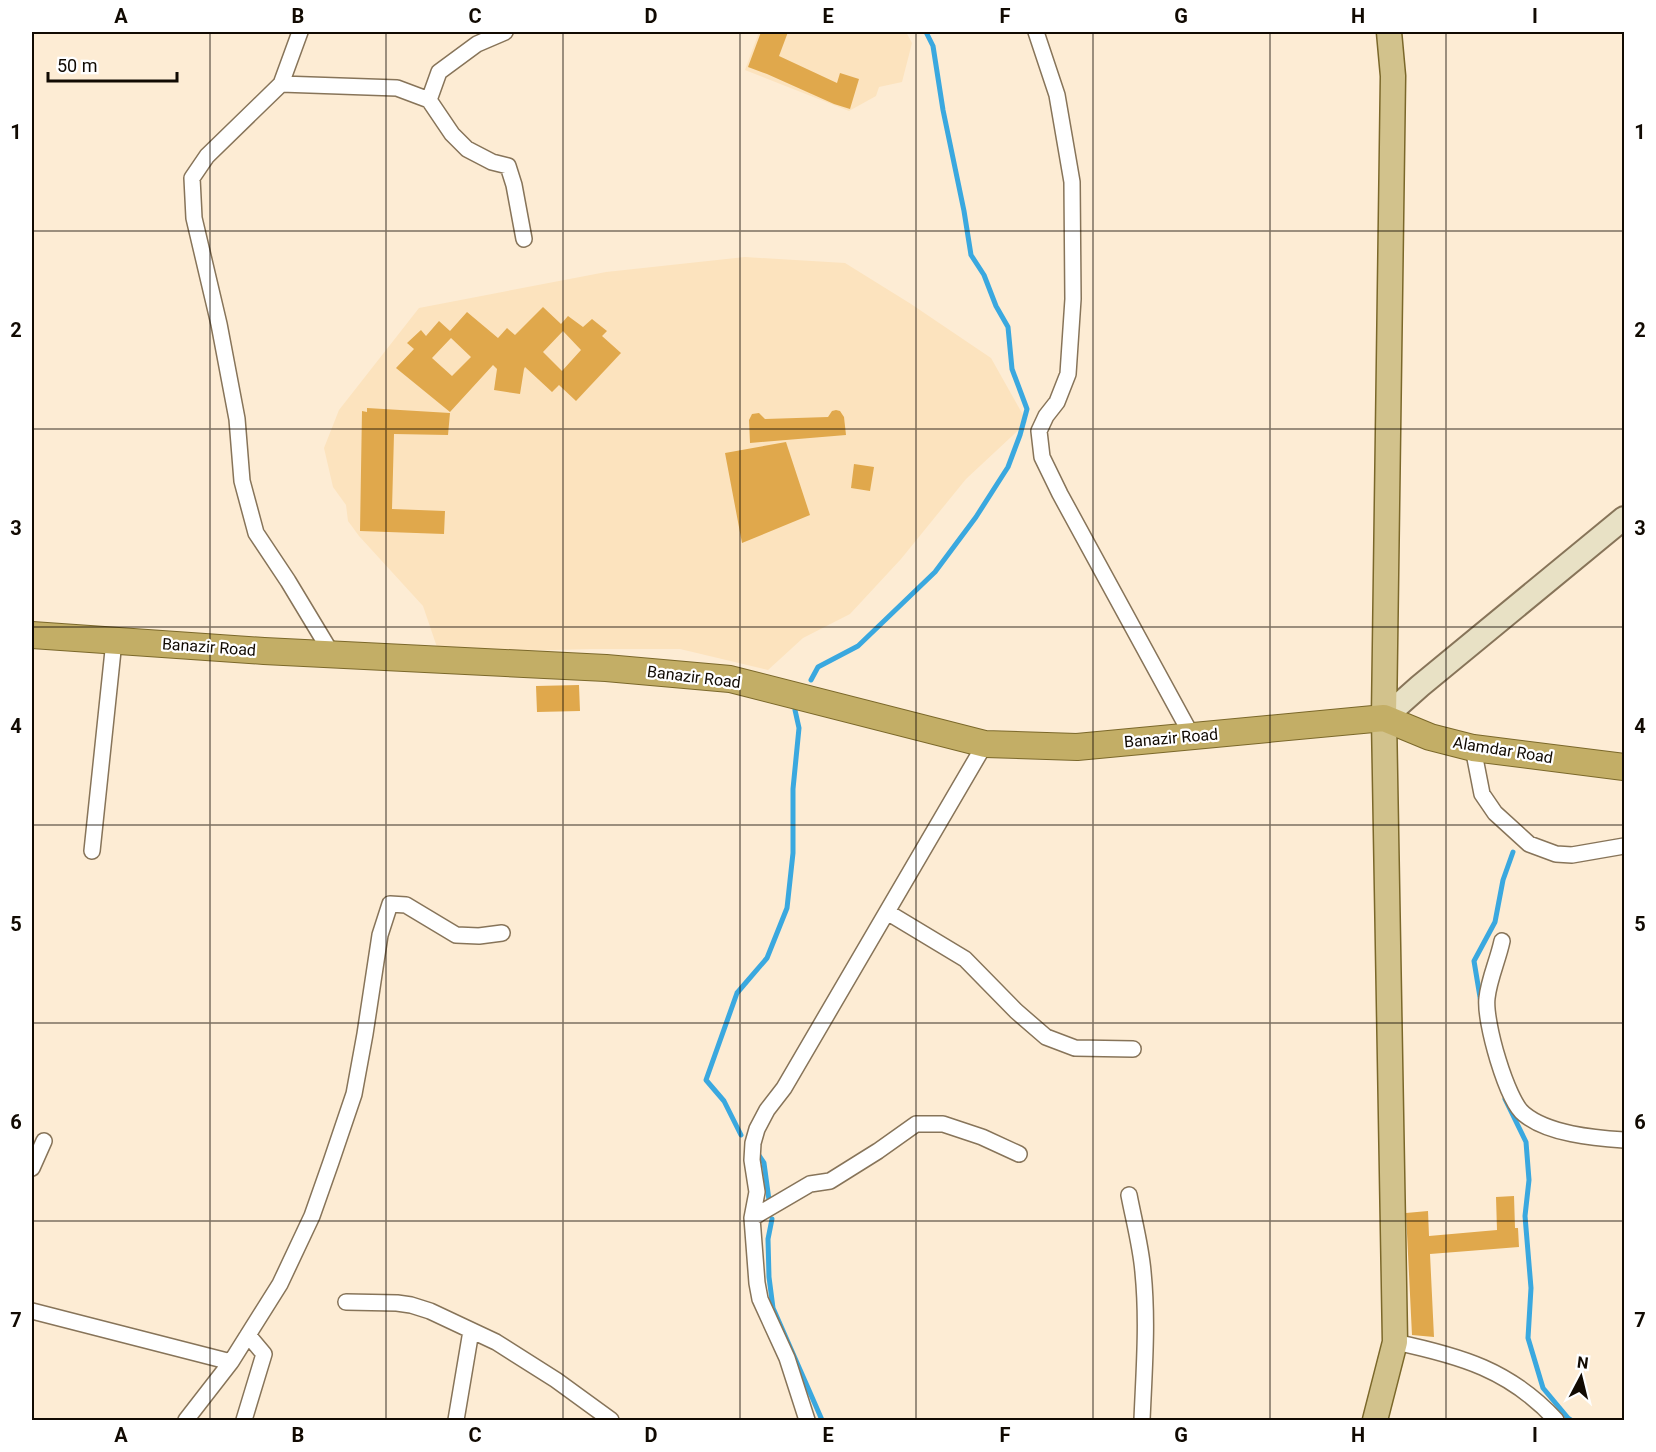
<svg xmlns="http://www.w3.org/2000/svg" width="1656" height="1452" font-family="Roboto,sans-serif">
	<style>
		.built { fill: #fce3be }
		.lines { fill: none; stroke-linecap: round; stroke-linejoin: round }
		.stream { stroke: #3aa8df; stroke-width: 5 }
		.building { fill: #e0a84c; fill-rule: evenodd }
		.minor-casing { stroke: #877459; stroke-width: 18 }
		.secondary-casing { stroke: #877459; stroke-width: 26 }
		.primary-casing { stroke: #7b682a; stroke-width: 27 }
		.trunk-casing { stroke: #7b682a; stroke-width: 28 }
		.minor { stroke: #fff; stroke-width: 15 }
		.secondary { stroke: #e8e1c5; stroke-width: 22 }
		.primary { stroke: #d2c28c; stroke-width: 24 }
		.trunk { stroke: #c3ae66; stroke-width: 26 }
		.grid { fill: none; stroke: #110a02; stroke-width: 1.5; stroke-opacity: 0.55 }
		.labels { text-anchor: middle; dominant-baseline: central; stroke-width: 4.5; stroke-linejoin: round; paint-order: stroke }
		.street-label { font-size: 16px; fill: #110a02; stroke: #fff }
		.neatline { fill: none; stroke: #110a02; stroke-width: 2 }
		.grid-label { font-size: 20px; text-anchor: middle; font-weight: bold; fill: #110a02 }
	</style>
	<rect width="100%" height="100%" fill="#fdecd4"/>
	<!-- built -->
	<path class="built" d="M759,32h147l6,11 -10,39 -23,5 -3,9 -27,15 -104,-41z
		M745,257l100,6 66,41 80,54 36,64 -61,57 -65,80 -51,55 -47,24 -35,32 -88,-21h-90l-151,4 -16,-47 -64,-70 -11,-15 -2,-16 -13,-18 -9,-39 15,-38 80,-102 187,-36z"/>
	<g class="lines">
		<!-- stream -->
		<path class="stream" d="M811,680l7,-13 40,-21 77,-74 41,-55 32,-50 12,-32 7,-26 -15,-40 -4,-42 -12,-21 -12,-31 -13,-20 -7,-44 -21,-101 -10,-64 -7,-14
			M1481,1003l-7,-42 21,-39 8,-42 10,-28
			M1505,1099l21,43 3,38 -4,36 6,72 -3,50 15,50 25,30 3,2
			M741,1135l-17,-34 -18,-21 31,-87 30,-35 20,-50 6,-55v-64l6,-61 -4,-18
			M758,1154l6,9 5,37
			M772,1219l-4,20 1,38 4,31 49,112"/>
	</g>
	<!-- building -->
	<path class="building" d="M761,32h27l-9,24 58,27 3,-10 19,6 -9,30 -16,-5 -67,-30 -19,-7z
		M543,307l18,17 7,-8 15,11 9,-8 15,12 -5,5 19,17 -45,48 -17,-16 -7,7 -27,-25 -1,2 -4,25 -26,-4 3,-21 -4,-4 -43,47 -54,-44 18,-19 -7,-6 14,-13 5,6 13,-15 11,10 17,-19 31,26 9,-10 8,7zM563,331l18,19 -19,21 -19,-19zM451,338l20,19 -19,19 -20,-18z
		M367,408l83,5 -2,22 -54,-1 -2,75 53,2 -1,23 -84,-3 2,-120 5,1z
		M836,410l4,1 4,6 2,18 -96,8 -1,-23 3,-6 7,-1 6,6 63,-2 4,-6z
		M786,442l24,73 -68,28 -17,-90z
		M854,464l20,3 -4,24 -19,-3z
		M579,685l1,26 -43,1 -1,-26z
		M1514,1196l1,32h3l1,19 -89,7 4,83 -22,-2 -6,-122 22,-2 1,25 68,-6 -1,-33z"/>
	<g class="lines">
		<!-- minor casing -->
		<g class="minor-casing">
			<path id="minor" d="M300,32l-19,52 -74,72 -15,22 2,40 25,106 18,95 5,62 14,52 32,48 44,73
				M1036,32l21,63 15,87 1,117 -5,75 -11,28 -11,14 -7,15 3,26 18,37 132,242
				M281,84l116,4 32,12 23,34 15,15 25,13 16,4 6,19 10,54
				M429,100l10,-28 38,-28 28,-12
				M1473,748l9,46 13,19 34,31 27,10 16,1 52,-9
				M92,851l22,-210
				M887,912l78,47 51,52 30,26 29,11 58,1
				M1502,941c-4,19 -13,38 -15,57 -3,23 20,103 37,116 24,20 70,24 100,26
				M32,1168l12,-27
				M1129,1195c5,26 12,52 14,77 5,50 1,99 -1,148
				M752,1218l58,-34 20,-3 48,-30 38,-27h27l39,13 37,17
				M346,1302l51,1 14,2 19,6 66,31 60,38 55,40
				M32,1311l199,51
				M1395,1342c66,14 115,28 161,78
				M186,1420l45,-58 49,-78 32,-68 19,-54 23,-68 11,-60 15,-99 10,-31 16,1 50,30 23,1 23,-3
				M244,1420l20,-66 -16,-19
				M456,1420l15,-89
				M807,1420l-20,-62 -27,-59 -3,-16 -5,-65 5,-26 -5,-32 1,-17 4,-14 10,-19 17,-22 201,-344"/>
		</g>
		<!-- secondary casing -->
		<g class="secondary-casing">
			<path id="secondary" d="M1384,718l36,-32 204,-168"/>
		</g>
		<!-- primary casing -->
		<g class="primary-casing">
			<path id="primary" d="M1375,1420l20,-78 -11,-624 9,-642 -4,-44"/>
		</g>
		<!-- trunk casing -->
		<g class="trunk-casing">
			<path id="trunk" d="M32,635l232,16 342,17 124,11 255,65 92,3 307,-29 46,19 43,11 151,19"/>
		</g>
		<!-- minor -->
		<use href="#minor" class="minor"/>
		<!-- secondary -->
		<use href="#secondary" class="secondary"/>
		<!-- primary -->
		<use href="#primary" class="primary"/>
		<!-- trunk -->
		<use href="#trunk" class="trunk"/>
	</g>
	<!-- grid -->
	<path class="grid" d="M210,32v1388M386,32v1388M563,32v1388M740,32v1388M916,32v1388M1093,32v1388M1270,32v1388M1446,32v1388M32,231h1592M32,429h1592M32,627h1592M32,825h1592M32,1023h1592M32,1221h1592"/>
	<g class="labels">
		<!-- street labels -->
		<g class="street-label">
			<text transform="translate(209 647) rotate(4)">Banazir Road</text>
			<text transform="translate(694 677) rotate(7)">Banazir Road</text>
			<text transform="translate(1171 738) rotate(-5)">Banazir Road</text>
			<text transform="translate(1503 750) rotate(9)">Alamdar Road</text>
		</g>
	</g>
	<!-- border -->
	<rect width="1656" height="1452" fill="none" stroke="#ffffff" stroke-width="66"/>
	<!-- north arrow -->
	<g transform="translate(1581 1377) rotate(7)" stroke="#ffffff" stroke-width="4.5" paint-order="stroke">
	<path d="M0-4.5L10 22L0 15L-10 22Z" fill="#110a02"/>
	<text y="-9" font-size="16" font-weight="bold" text-anchor="middle" fill="#110a02">N</text>
	</g>
	<!-- scale -->
	<path d="M48 72v9h129v-9" fill="none" stroke="#110a02" stroke-width="3"/>
	<text x="57" y="72" font-size="18" fill="#110a02" stroke="#ffffff" stroke-width="4.5" paint-order="stroke">50 m</text>
	<rect x="33" y="33" width="1590" height="1386" class="neatline"/>
	<g class="grid-label">
		<text x="121" y="23">A</text>
		<text x="298" y="23">B</text>
		<text x="475" y="23">C</text>
		<text x="651" y="23">D</text>
		<text x="828" y="23">E</text>
		<text x="1005" y="23">F</text>
		<text x="1181" y="23">G</text>
		<text x="1358" y="23">H</text>
		<text x="1535" y="23">I</text>
		<text x="16" y="139">1</text>
		<text x="1640" y="139">1</text>
		<text x="16" y="337">2</text>
		<text x="1640" y="337">2</text>
		<text x="16" y="535">3</text>
		<text x="1640" y="535">3</text>
		<text x="16" y="733">4</text>
		<text x="1640" y="733">4</text>
		<text x="16" y="931">5</text>
		<text x="1640" y="931">5</text>
		<text x="16" y="1129">6</text>
		<text x="1640" y="1129">6</text>
		<text x="16" y="1327">7</text>
		<text x="1640" y="1327">7</text>
		<text x="121" y="1442">A</text>
		<text x="298" y="1442">B</text>
		<text x="475" y="1442">C</text>
		<text x="651" y="1442">D</text>
		<text x="828" y="1442">E</text>
		<text x="1005" y="1442">F</text>
		<text x="1181" y="1442">G</text>
		<text x="1358" y="1442">H</text>
		<text x="1535" y="1442">I</text>
	</g>
</svg>
